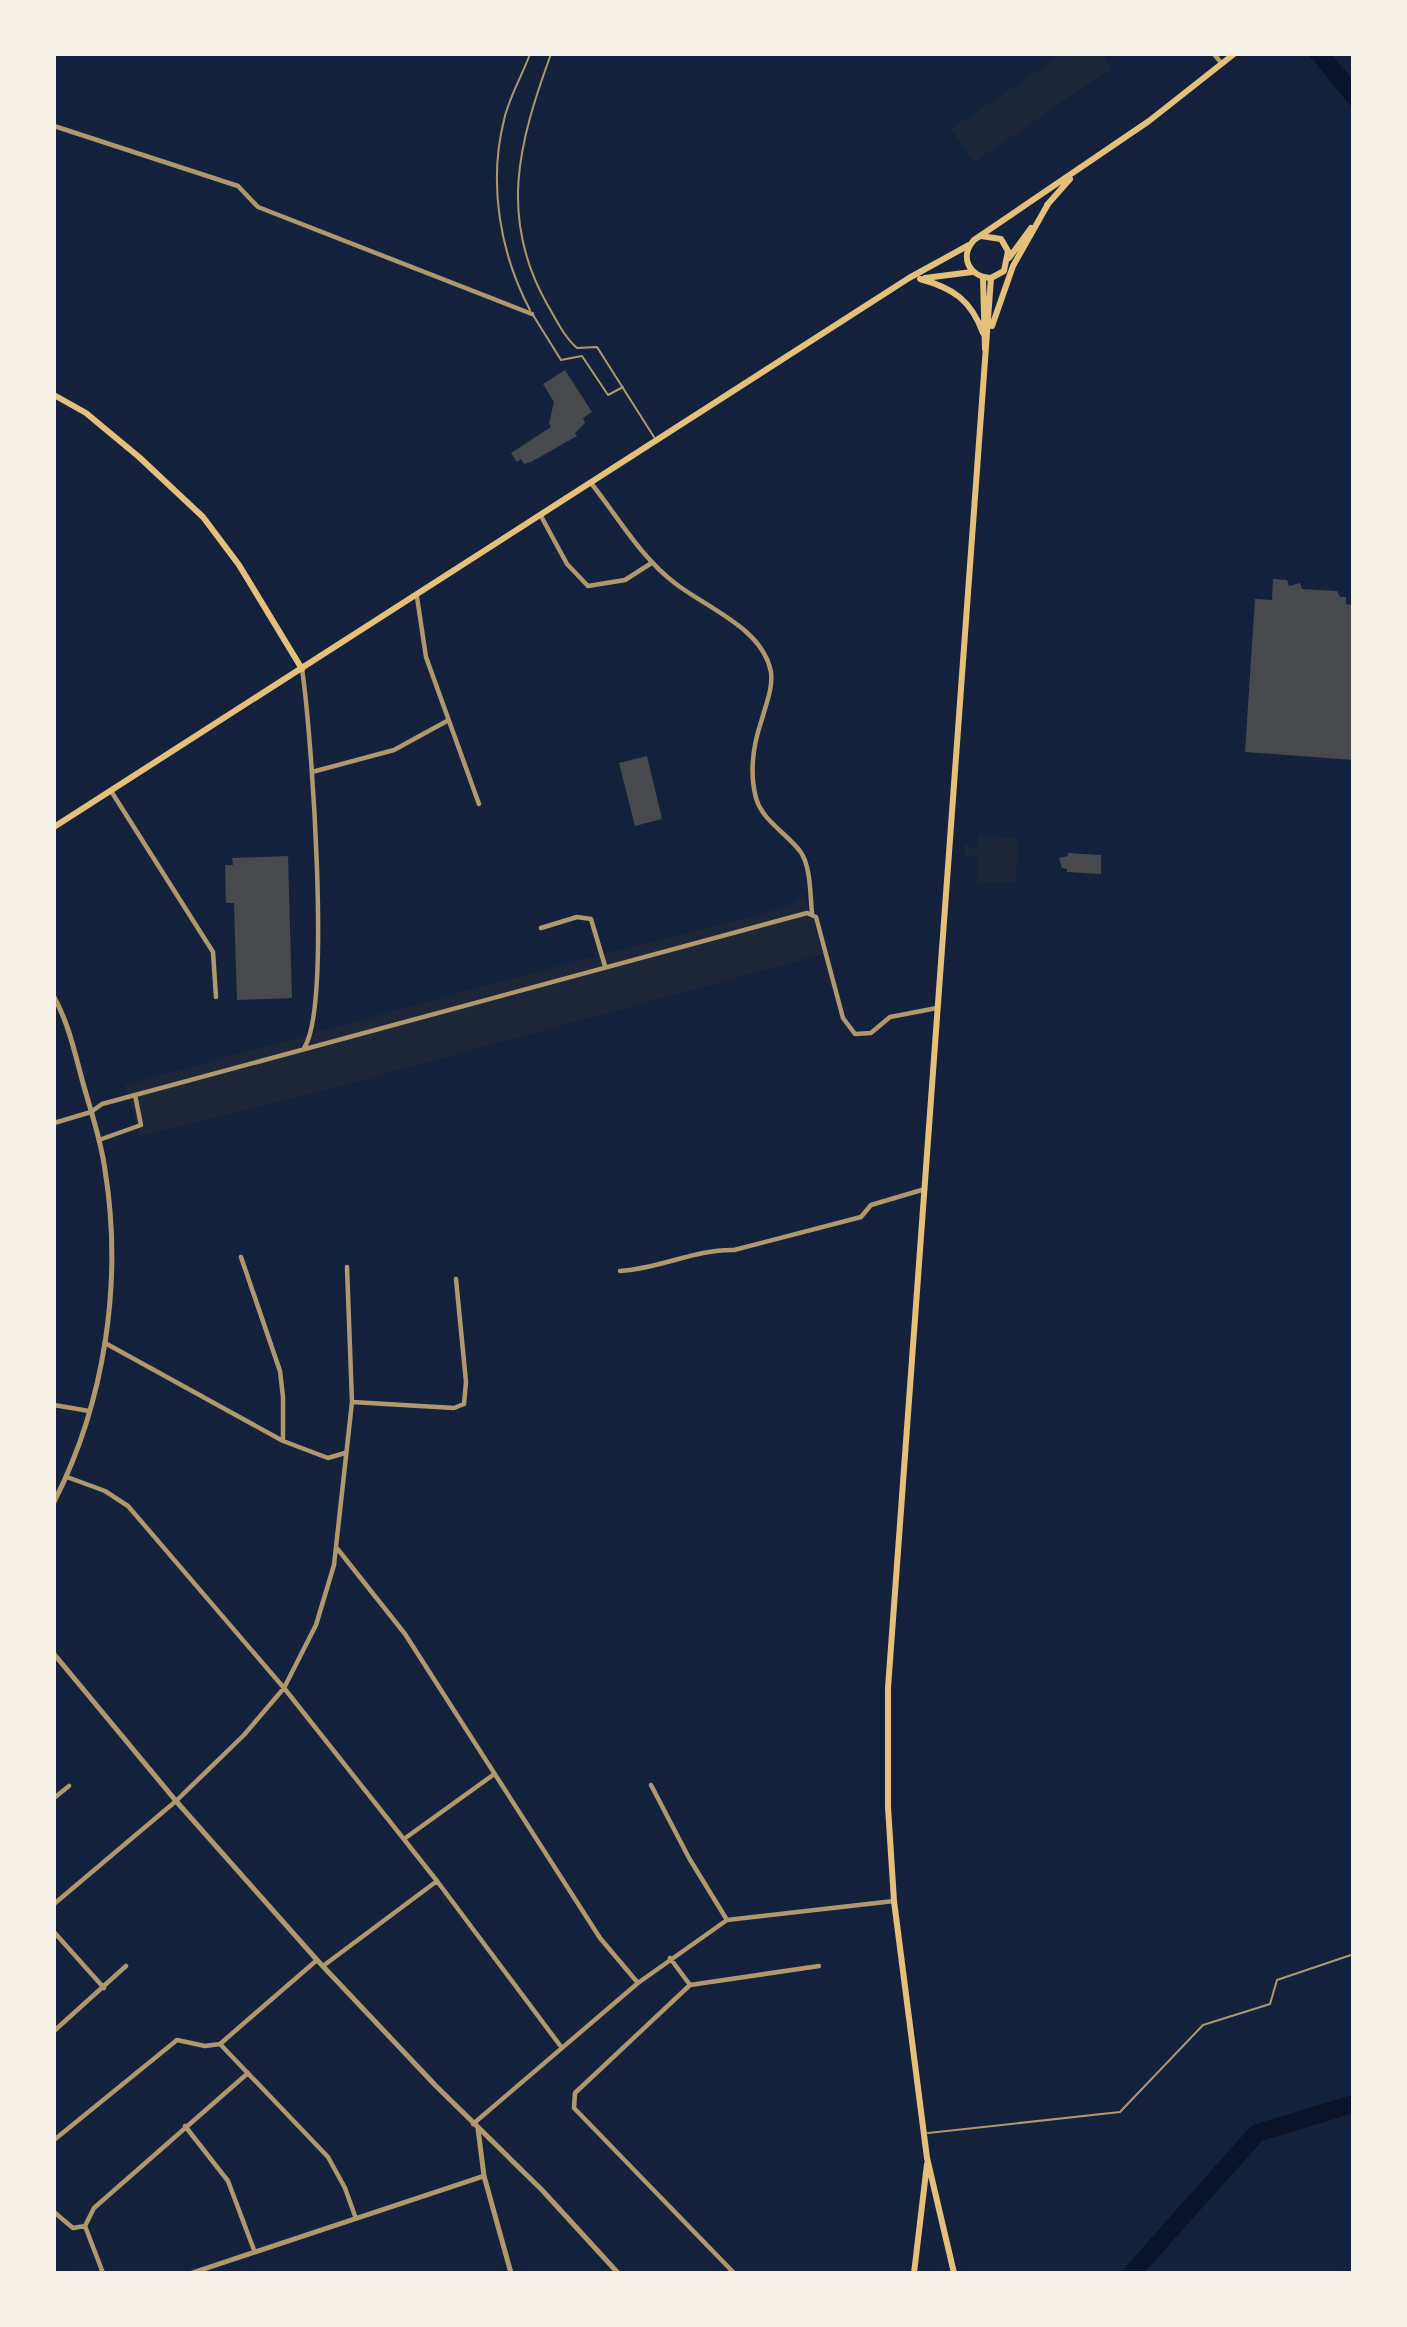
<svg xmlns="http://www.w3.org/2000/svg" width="1407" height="2327" font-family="Ubuntu,sans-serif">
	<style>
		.green { fill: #1d2539 }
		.water { fill: #0b132b }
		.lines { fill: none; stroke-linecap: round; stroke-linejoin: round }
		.river { stroke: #0b132b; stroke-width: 18 }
		.building { fill: #48494c }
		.service { stroke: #b1986c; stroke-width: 2 }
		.minor { stroke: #b1986c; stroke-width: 4.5 }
		.tertiary { stroke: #b1986c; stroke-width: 5 }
		.secondary { stroke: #e5c07b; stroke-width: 6 }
		.primary { stroke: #e5c07b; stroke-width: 6 }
	</style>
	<rect width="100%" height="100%" fill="#14213d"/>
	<!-- green -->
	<path class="green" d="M1063,54h40l8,15 -137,93 -23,-33z
		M978,835l40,3 -2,45h-39v-25l-2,-3 -10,2v-15l6,6 6,-1z
		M805,896l18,58 -512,140 -171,42 -15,-51 388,-107 274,-71z"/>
	<!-- water -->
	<path class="water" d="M1308,54h23l22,25v30z"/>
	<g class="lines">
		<!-- river -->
		<path class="river" d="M1132,2273l125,-140 96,-29"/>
	</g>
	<!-- building -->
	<path class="building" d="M565,370l27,42 -9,6 2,5 -10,10 2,3 -46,26 -7,2 -3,-5 -4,3 -6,-9 40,-26 -2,-4 5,-21 -11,-18z
		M1273,579l14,1 2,6 11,-3 2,6 35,2 3,6h6v7l7,1v155l-108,-8 10,-153 17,1z
		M647,756l15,63 -27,7 -16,-63z
		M1068,853l33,2v19l-34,-2v-3l-5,-1 -3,-10 9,-2z
		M288,856l4,142 -55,2 -3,-97h-8l-1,-38h8l-1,-7z"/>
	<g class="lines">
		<!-- service -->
		<path class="service" d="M530,54c-8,22 -21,43 -26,66 -16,64 -4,133 26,190
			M551,54c-32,88 -53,163 -4,250 9,15 17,33 30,44l20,-1 57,90
			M533,315l28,45 21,-4 26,39 15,-8
			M928,2133l192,-21 83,-87 67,-21 7,-24 74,-25"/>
		<!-- minor -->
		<path class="minor" d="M1214,54l8,10
			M54,126l184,60 20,21 274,107
			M591,483c27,34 50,75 85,101 33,25 87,45 95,88 2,16 -5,32 -9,47 -9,26 -13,52 -6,79 6,22 30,35 44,53 11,15 10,43 12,62
			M541,516l26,48 21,22 37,-6 25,-16
			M417,597l9,60 53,147
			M302,669c9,59 30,338 2,379
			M312,772l82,-22 53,-29
			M111,791l102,161 3,45
			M541,928l36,-11 14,2 14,47
			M54,1123l37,-11 11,-8 705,-191 9,4 27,101 12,16 16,-1 19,-16 47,-9
			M99,1140l42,-15 -6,-30
			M241,1257l39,114 3,26v44
			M620,1271c39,-2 75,-22 114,-21l127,-33 10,-12 54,-16
			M105,1343l178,98 45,17 17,-5
			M352,1402l102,6 10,-4 2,-22 -10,-103
			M54,1405l35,6
			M67,1477l38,14 23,15 156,182 153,193 125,167
			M336,1547l69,87 195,304 38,45
			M651,1785l38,73 38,62
			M54,1798l15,-12
			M404,1839l89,-64
			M54,1904l122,-103 68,-66 40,-47 32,-63 18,-60 18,-163 -5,-135
			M54,1932l50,56
			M670,1958l20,27 -115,108 -1,15 160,165
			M323,1966l114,-85
			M690,1985l129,-19
			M54,2031l72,-65
			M220,2044l108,113 17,31 10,28
			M473,2124l165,-141 89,-63 167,-19
			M185,2126l43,55 26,69
			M54,2140l123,-100 28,6 15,-2 97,-84
			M54,2212l19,16 12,-2 9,-18 154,-135
			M85,2226l18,47"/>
		<!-- tertiary -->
		<path class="tertiary" d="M54,997c15,27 21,57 29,86 8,29 18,57 22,87 18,111 0,232 -51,332
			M54,1654l122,147 141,159 119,126 106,104 76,83
			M478,2129l6,47 27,97
			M192,2273l292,-97"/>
		<!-- secondary -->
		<path class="secondary" d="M54,395l32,18 53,44 64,60 36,48 63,104"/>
		<!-- primary -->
		<path class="primary" d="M1047,205l23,-26
			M981,236l20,3 7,12 -4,20 -13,7c-22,-1 -32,-21 -17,-38l175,-119 85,-67
			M1009,258l22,-30
			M925,278l47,-6
			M983,278l2,71
			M920,279c33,9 51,21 63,54
			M992,326l21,-60 35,-62
			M54,827l855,-549 60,-33
			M914,2273l13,-109
			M954,2273l-27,-115 -33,-257 -6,-94v-119l103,-1410"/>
	</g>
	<!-- border -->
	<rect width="1407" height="2327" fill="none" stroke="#f6f1e7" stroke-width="112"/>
</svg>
